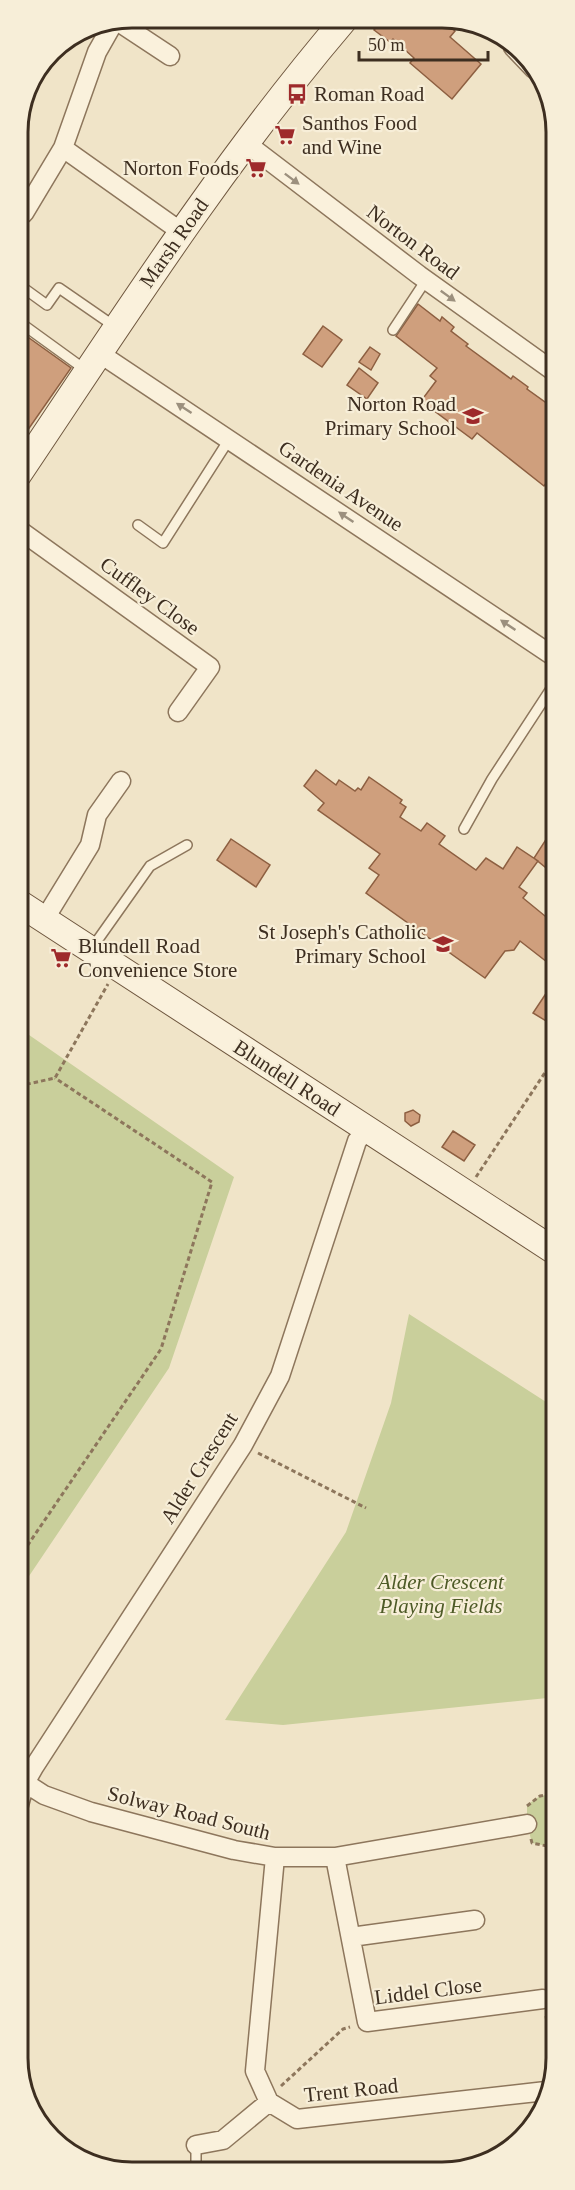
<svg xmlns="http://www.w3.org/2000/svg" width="575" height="2190" font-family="Georgia,serif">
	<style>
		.green { fill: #c9cf9b }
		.building { fill: #cf9f7d; stroke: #8d5f41; stroke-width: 1.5 }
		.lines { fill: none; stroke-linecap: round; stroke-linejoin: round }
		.lane-casing { stroke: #8d765c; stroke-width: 12 }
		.street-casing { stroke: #8d765c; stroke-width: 21 }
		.secondary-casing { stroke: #6f573f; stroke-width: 28 }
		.path { stroke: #8d765c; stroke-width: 3; stroke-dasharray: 4.5 3; stroke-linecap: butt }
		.lane { stroke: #faf1dc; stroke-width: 9 }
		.street { stroke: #faf1dc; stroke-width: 18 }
		.secondary { stroke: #faf1dc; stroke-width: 26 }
		.rail-casing { stroke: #3d2e20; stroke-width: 7 }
		.rail { stroke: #f7eed8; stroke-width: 4.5; stroke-dasharray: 14; stroke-linecap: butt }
		.oneway { fill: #9c907e }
		.labels { text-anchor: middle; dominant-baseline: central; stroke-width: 4.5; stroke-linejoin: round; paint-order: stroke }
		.poi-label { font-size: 21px; fill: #3d2e20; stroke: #f7eed8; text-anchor: start }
		.street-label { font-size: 21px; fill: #3d2e20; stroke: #f7eed8 }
		.park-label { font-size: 21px; font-style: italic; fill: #4d5a26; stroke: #f7eed8 }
		.rim { fill: none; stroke: #3d2e20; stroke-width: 3 }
	</style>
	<rect width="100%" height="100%" fill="#f0e4c8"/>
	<!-- green -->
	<path class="green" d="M19,1028l215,149 -65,191 -150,223z
		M409,1314l148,95v288l-274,28 -58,-5 121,-188 45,-129z
		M557,1793v55l-25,-5 -5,-19v-19l13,-9z"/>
	<!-- building -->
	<path class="building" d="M382,21h62l11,10 -5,6 31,27 -29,35 -42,-36 4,-5 -21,-19 -3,3 -16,-12z
		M418,304l22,17 2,-4 12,10 -3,4 17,13 -2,2 45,33 2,-3 15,11 -1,2 29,21v60l-12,16 -67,-53 -5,6 -51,-38 15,-20 -6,-5 7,-8 -41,-32z
		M323,326l19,14 -20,27 -19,-13z
		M18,330l53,38 -53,76z
		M370,347l10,7 -9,16 -12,-8z
		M359,368l19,15 -11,16 -20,-14z
		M316,770l20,15 3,-5 16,11 3,-3 3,2 8,-13 33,23 -2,3 6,4 -6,10 21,14 6,-8 18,13 -6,8 37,26 10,-12 17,11 14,-22 21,14 -19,26 8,6 -4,5 33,27v44l-36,-28 -6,9 -9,1 -20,27 -119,-85 13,-18 -10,-7 11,-14 -62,-44 6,-7 -20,-17z
		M556,824v52l-22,-18z
		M231,839l39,26 -14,22 -39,-27z
		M545,995l11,10v22l-23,-14z
		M413,1110l7,5 -1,7 -8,4 -6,-5v-8z
		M453,1131l22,14 -11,16 -22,-14z"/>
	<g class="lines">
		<!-- lane casing -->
		<g class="lane-casing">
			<path id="lane" d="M18,284l29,21 12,-17 55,38
				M18,321l69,50
				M393,330l33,-50
				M138,525l25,18 67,-105
				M464,829l28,-50 64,-98
				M92,948l58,-82 37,-21
				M196,2170v-25"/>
		</g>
		<!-- street casing -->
		<g class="street-casing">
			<path id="street" d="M117,21l53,35
				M513,47l21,22
				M246,143l173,132 137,98
				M63,148l117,83
				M24,213l39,-65 34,-96 17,-30
				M99,353l457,305
				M18,529l192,138 -32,45
				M44,920l46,-75 7,-30 24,-34
				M19,1779l25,16 47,17 143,38 41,7h60l192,-33
				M19,1805l6,-22 9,-16 209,-322 37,-69 77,-235 9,-11
				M275,1857l-20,214 14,31 28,17 249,-28
				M335,1857l32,165 176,-23
				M351,1937l124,-17
				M196,2145l27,-5 46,-38"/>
		</g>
		<!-- secondary casing -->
		<g class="secondary-casing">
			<path id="secondary" d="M18,475c104,-155 204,-312 326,-455
				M19,903l537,349"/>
		</g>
		<!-- path -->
		<path class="path" d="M19,1086l36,-8 53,-94
			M476,1177l76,-115
			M258,1453l108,55
			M19,1558l142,-209 51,-167 -157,-104
			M527,1806l13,-10 17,-3
			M531,1839l1,4 25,5
			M546,2016l9,53
			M281,2086l62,-57 7,-2"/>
		<!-- lane -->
		<use href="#lane" class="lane"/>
		<!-- street -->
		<use href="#street" class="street"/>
		<!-- secondary -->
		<use href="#secondary" class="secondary"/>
		<!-- rail casing -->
		<g class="rail-casing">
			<path id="rail" d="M50,54l2,-3"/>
		</g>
		<!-- rail -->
		<use href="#rail" class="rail"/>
	</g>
	<!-- one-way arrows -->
	<defs><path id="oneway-solid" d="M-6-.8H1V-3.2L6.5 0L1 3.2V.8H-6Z" transform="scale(1.5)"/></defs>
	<g class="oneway">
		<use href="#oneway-solid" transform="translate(292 179) rotate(37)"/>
		<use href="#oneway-solid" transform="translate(448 296) rotate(36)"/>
		<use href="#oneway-solid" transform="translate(184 408) rotate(-147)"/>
		<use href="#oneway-solid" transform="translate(346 517) rotate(-146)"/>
		<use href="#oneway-solid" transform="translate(508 625) rotate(-146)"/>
	</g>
	<!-- icons -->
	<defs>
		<g id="bus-bare" transform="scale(1.62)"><path d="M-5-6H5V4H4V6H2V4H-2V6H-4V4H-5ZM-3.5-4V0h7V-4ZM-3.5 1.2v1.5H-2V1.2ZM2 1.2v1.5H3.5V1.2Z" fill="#9e2a2b" stroke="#f7eed8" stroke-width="2.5" paint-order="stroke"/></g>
		<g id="supermarket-bare" transform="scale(1.62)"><path d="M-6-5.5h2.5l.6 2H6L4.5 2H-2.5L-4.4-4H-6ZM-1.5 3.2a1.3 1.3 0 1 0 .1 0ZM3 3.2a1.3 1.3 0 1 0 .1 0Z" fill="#9e2a2b" stroke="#f7eed8" stroke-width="2.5" paint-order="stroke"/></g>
		<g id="school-bare" transform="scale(1.62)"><path d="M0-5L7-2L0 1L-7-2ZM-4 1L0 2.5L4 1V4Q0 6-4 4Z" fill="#9e2a2b" stroke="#f7eed8" stroke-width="2.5" paint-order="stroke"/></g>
	</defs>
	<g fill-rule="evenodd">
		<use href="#bus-bare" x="297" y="94"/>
		<use href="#supermarket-bare" x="285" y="135"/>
		<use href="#supermarket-bare" x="256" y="168"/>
		<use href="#school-bare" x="473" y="416"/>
		<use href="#school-bare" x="443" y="944"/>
		<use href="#supermarket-bare" x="61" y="958"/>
	</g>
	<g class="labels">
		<!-- poi labels -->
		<g class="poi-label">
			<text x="314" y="94">Roman Road</text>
			<text x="302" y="123">Santhos Food<tspan x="302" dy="24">and Wine</tspan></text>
			<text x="239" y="168" text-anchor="end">Norton Foods</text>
			<text x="456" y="404" text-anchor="end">Norton Road<tspan x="456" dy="24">Primary School</tspan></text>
			<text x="426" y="932" text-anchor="end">St Joseph's Catholic<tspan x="426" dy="24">Primary School</tspan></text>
			<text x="78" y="946">Blundell Road<tspan x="78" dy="24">Convenience Store</tspan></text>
		</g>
		<!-- street labels -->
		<g class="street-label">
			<text transform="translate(413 242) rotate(37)">Norton Road</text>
			<text transform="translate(174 243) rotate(-55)">Marsh Road</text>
			<text transform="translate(341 486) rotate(34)">Gardenia Avenue</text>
			<text transform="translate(150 596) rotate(36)">Cuffley Close</text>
			<text transform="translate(287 1078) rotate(33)">Blundell Road</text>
			<text transform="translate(199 1468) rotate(-58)">Alder Crescent</text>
			<text transform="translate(189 1813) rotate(14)">Solway Road South</text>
			<text transform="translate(428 1991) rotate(-7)">Liddel Close</text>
			<text transform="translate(351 2090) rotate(-6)">Trent Road</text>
		</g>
		<!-- park labels -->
		<g class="park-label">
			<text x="441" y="1582">Alder Crescent<tspan x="441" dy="24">Playing Fields</tspan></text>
		</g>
	</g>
	<!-- crop -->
	<path d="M0 0H575V2190H0ZM132 28H442A104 104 0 0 1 546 132V2058A104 104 0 0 1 442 2162H132A104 104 0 0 1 28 2058V132A104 104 0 0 1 132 28Z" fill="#f7eed8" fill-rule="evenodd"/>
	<path class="rim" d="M132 28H442A104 104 0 0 1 546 132V2058A104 104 0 0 1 442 2162H132A104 104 0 0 1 28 2058V132A104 104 0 0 1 132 28Z"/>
	<!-- scale -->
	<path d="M359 51v9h129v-9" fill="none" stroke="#3d2e20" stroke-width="3"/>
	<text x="368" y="51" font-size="18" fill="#3d2e20" stroke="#f7eed8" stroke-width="4.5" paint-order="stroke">50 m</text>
</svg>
